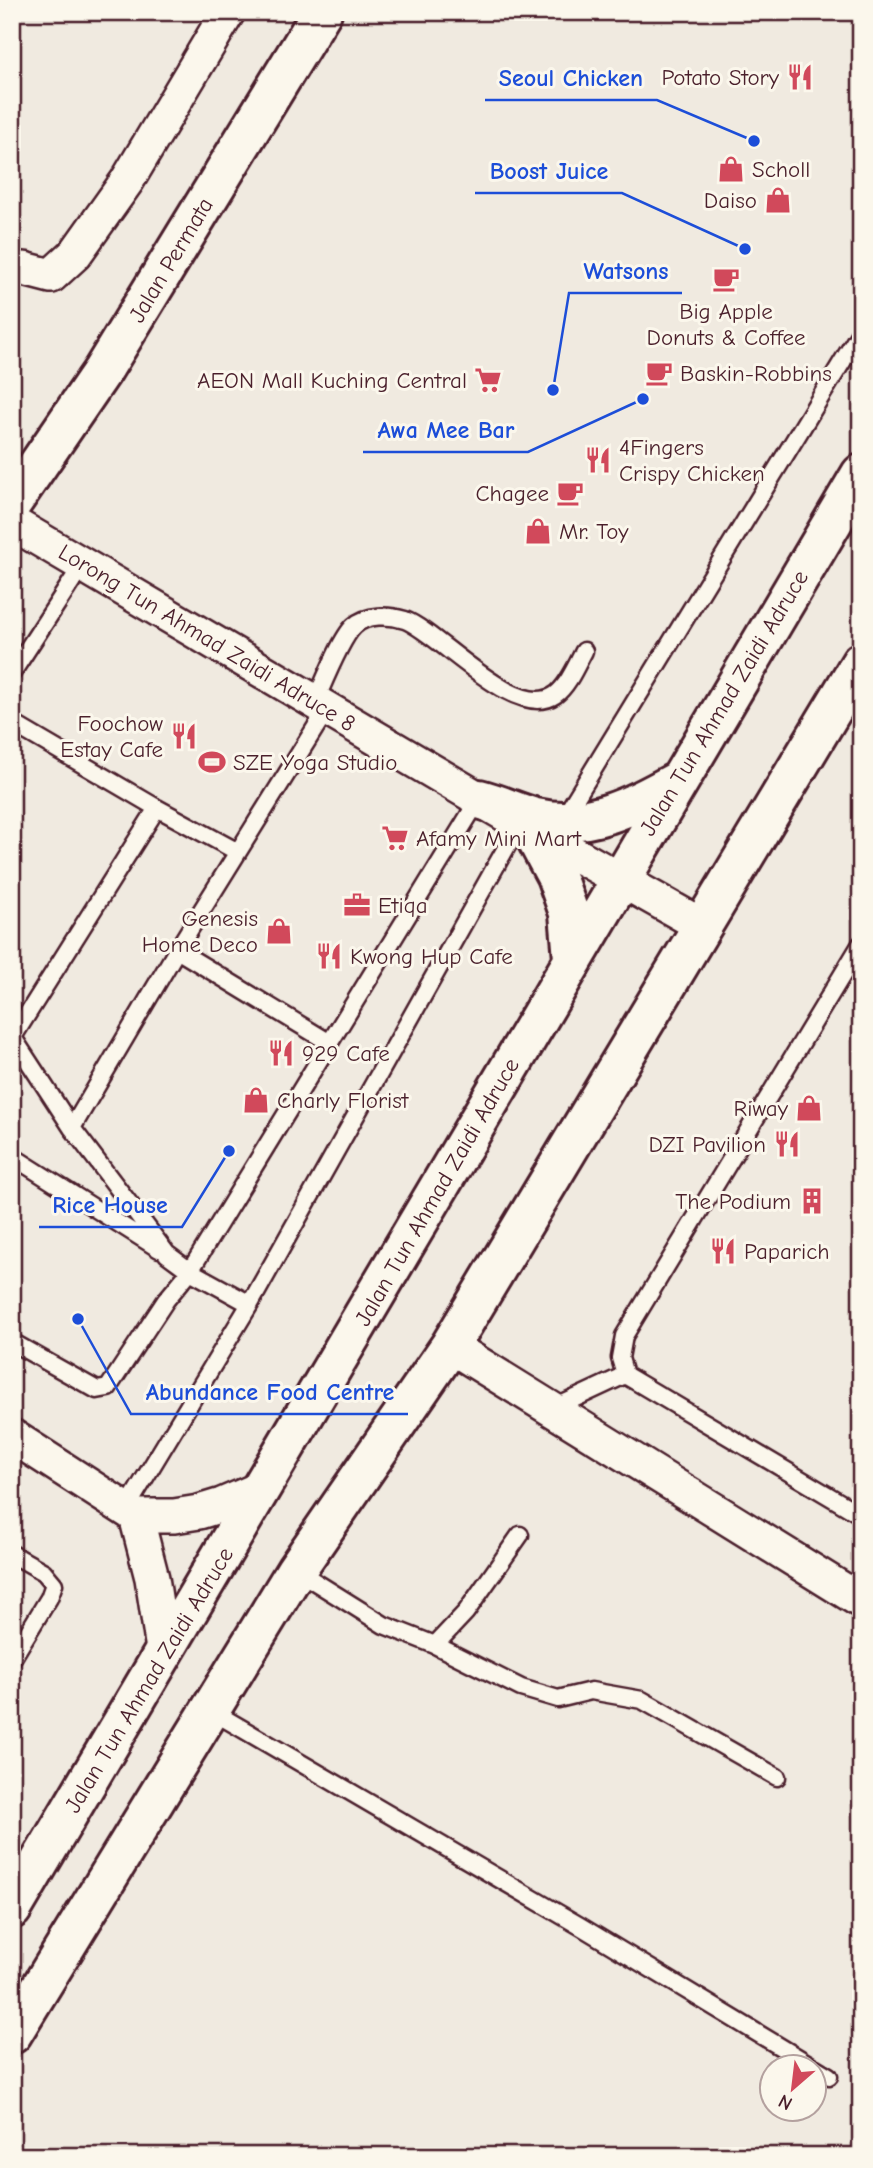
<svg xmlns="http://www.w3.org/2000/svg" width="873" height="2168" font-family="'Comic Neue',sans-serif">
	<style>
		.lines { fill: none; stroke-linecap: round; stroke-linejoin: round }
		.service-casing { stroke: #4a1f2b; stroke-width: 21 }
		.minor-casing { stroke: #4a1f2b; stroke-width: 38 }
		.tertiary-casing { stroke: #4a1f2b; stroke-width: 44 }
		.primary-casing { stroke: #4a1f2b; stroke-width: 44 }
		.service { stroke: #fbf7ec; stroke-width: 16 }
		.minor { stroke: #fbf7ec; stroke-width: 33 }
		.tertiary { stroke: #fbf7ec; stroke-width: 38 }
		.primary { stroke: #fbf7ec; stroke-width: 38 }
		.labels { text-anchor: middle; dominant-baseline: central; stroke-width: 6; stroke-linejoin: round; paint-order: stroke }
		.poi-label { font-size: 23px; fill: #4a1f2b; stroke: #fbf7ec; text-anchor: start }
		.street-label { font-size: 23px; fill: #4a1f2b; stroke: #fbf7ec }
		.leader { fill: none; stroke: #1d4ed8; stroke-width: 2.5 }
		.callout-dot { fill: #1d4ed8; stroke: #fbf7ec; stroke-width: 2.5 }
		.callout-label { font-size: 24px; text-anchor: middle; font-weight: bold; fill: #1d4ed8; stroke: #fbf7ec; stroke-width: 6; stroke-linejoin: round; paint-order: stroke }
	</style>
	<rect width="100%" height="100%" fill="#f0eae0"/>
	<filter id="ink" filterUnits="userSpaceOnUse"><feTurbulence type="fractalNoise" baseFrequency=".0143" numOctaves="2"/><feDisplacementMap in="SourceGraphic" scale="14" xChannelSelector="R" yChannelSelector="G"/><feConvolveMatrix kernelMatrix="1 2 1 2 8 2 1 2 1" color-interpolation-filters="sRGB"/></filter>
	<g filter="url(#ink)">
		<g class="lines">
			<!-- service casing -->
			<g class="service-casing">
				<path id="service" d="M12,673l71,-109
					M315,702c8,-18 26,-64 39,-76 13,-12 35,-11 51,-6 34,13 111,102 150,75 13,-9 22,-31 29,-44
					M12,723l145,85 81,44
					M563,819l298,-488
					M861,944l-237,392 -4,22 5,17 236,140
					M177,950l153,93
					M12,1036l60,92 60,79 35,47 23,17 -24,29 -58,88 -11,2 -85,-48
					M13,1037l144,-229
					M72,1128l105,-178 150,-241
					M12,1156l147,93
					M250,1304l-60,-33 289,-472
					M552,1409l73,-34
					M126,1509l124,-205 270,-481
					M12,1554l32,18 10,12 -5,14 -37,61
					M296,1570l88,55 51,20 86,43 37,11 33,-8 51,9 135,77
					M435,1645l31,-33 54,-77
					M210,1710l370,216 232,140
					M814,2067l15,9"/>
			</g>
			<!-- minor casing -->
			<g class="minor-casing">
				<path id="minor" d="M24,269l27,7 24,-22 52,-73 101,-169
					M12,523l508,300 181,102
					M450,1346l411,255
					M12,1436l124,80h38l25,-4 23,-7 42,-18
					M136,1516l16,62 12,78"/>
			</g>
			<!-- tertiary casing -->
			<g class="tertiary-casing">
				<path id="tertiary" d="M12,503l91,-133 219,-358"/>
			</g>
			<!-- primary casing -->
			<g class="primary-casing">
				<path id="primary" d="M479,799c20,5 38,14 57,19 52,12 96,-12 140,-36
					M531,829l25,47 13,37 4,45
					M12,1909c286,-477 563,-958 849,-1435
					M12,2034l284,-464 154,-224 411,-684"/>
			</g>
			<!-- service -->
			<use href="#service" class="service"/>
			<!-- minor -->
			<use href="#minor" class="minor"/>
			<!-- tertiary -->
			<use href="#tertiary" class="tertiary"/>
			<!-- primary -->
			<use href="#primary" class="primary"/>
		</g>
	</g>
	<!-- icons -->
	<defs>
		<g id="restaurant-bare" transform="scale(2.1)"><path d="M-5-6h1v4h1v-4h1v4h1v-4h1v5L-1.5 .5V6h-2V.5L-5-1ZM5-6V6H3V1.5H1.5Q1.5-4 5-6Z" fill="#d1495b" stroke="#fbf7ec" stroke-width="2.5" paint-order="stroke"/></g>
		<g id="shop-bare" transform="scale(2.1)"><path d="M-5-2.5h2.3a2.7 3.5 0 0 1 5.4 0H5L5.5 6h-11ZM-1.5-2.5h3a1.5 2.3 0 0 0-3 0Z" fill="#d1495b" stroke="#fbf7ec" stroke-width="2.5" paint-order="stroke"/></g>
		<g id="cafe-bare" transform="scale(2.1)"><path d="M-5.5-4.5H6V0H3Q3 3.5 0 3.5H-2.5Q-5.5 3.5-5.5 0ZM3-3.2v2h1.7v-2ZM-6 4.5H4V6H-6Z" fill="#d1495b" stroke="#fbf7ec" stroke-width="2.5" paint-order="stroke"/></g>
		<g id="supermarket-bare" transform="scale(2.1)"><path d="M-6-5.5h2.5l.6 2H6L4.5 2H-2.5L-4.4-4H-6ZM-1.5 3.2a1.3 1.3 0 1 0 .1 0ZM3 3.2a1.3 1.3 0 1 0 .1 0Z" fill="#d1495b" stroke="#fbf7ec" stroke-width="2.5" paint-order="stroke"/></g>
		<g id="stadium-bare" transform="scale(2.1)"><path d="M0-5a6.5 5 0 1 0 0 10a6.5 5 0 1 0 0-10ZM-3.5-1.8h7v3.6h-7Z" fill="#d1495b" stroke="#fbf7ec" stroke-width="2.5" paint-order="stroke"/></g>
		<g id="office-bare" transform="scale(2.1)"><path d="M-6-3h4V-5.5h4V-3h4V5H-6ZM-1-4.5V-3h2v-1.5ZM-6 0V1H6V0Z" fill="#d1495b" stroke="#fbf7ec" stroke-width="2.5" paint-order="stroke"/></g>
		<g id="building-bare" transform="scale(2.1)"><path d="M-4-6H4V6H1V3H-1V6H-4ZM-2.5-4.3h1.7v1.8h-1.7ZM.8-4.3h1.7v1.8H.8ZM-2.5-1h1.7V.8h-1.7ZM.8-1h1.7V.8H.8Z" fill="#d1495b" stroke="#fbf7ec" stroke-width="2.5" paint-order="stroke"/></g>
	</defs>
	<g fill-rule="evenodd">
		<use href="#restaurant-bare" x="800" y="77"/>
		<use href="#shop-bare" x="731" y="169"/>
		<use href="#shop-bare" x="778" y="200"/>
		<use href="#cafe-bare" x="726" y="279"/>
		<use href="#cafe-bare" x="659" y="373"/>
		<use href="#supermarket-bare" x="488" y="380"/>
		<use href="#restaurant-bare" x="598" y="460"/>
		<use href="#cafe-bare" x="570" y="493"/>
		<use href="#shop-bare" x="538" y="531"/>
		<use href="#restaurant-bare" x="184" y="736"/>
		<use href="#stadium-bare" x="212" y="762"/>
		<use href="#supermarket-bare" x="395" y="838"/>
		<use href="#office-bare" x="357" y="905"/>
		<use href="#shop-bare" x="279" y="931"/>
		<use href="#restaurant-bare" x="329" y="956"/>
		<use href="#restaurant-bare" x="281" y="1053"/>
		<use href="#shop-bare" x="256" y="1100"/>
		<use href="#shop-bare" x="809" y="1108"/>
		<use href="#restaurant-bare" x="787" y="1144"/>
		<use href="#building-bare" x="812" y="1201"/>
		<use href="#restaurant-bare" x="723" y="1251"/>
	</g>
	<g class="labels">
		<!-- poi labels -->
		<g class="poi-label">
			<text x="779" y="77" text-anchor="end">Potato Story</text>
			<text x="752" y="169">Scholl</text>
			<text x="757" y="200" text-anchor="end">Daiso</text>
			<text x="726" y="311" text-anchor="middle">Big Apple<tspan x="726" dy="26">Donuts &amp; Coffee</tspan></text>
			<text x="680" y="373">Baskin-Robbins</text>
			<text x="467" y="380" text-anchor="end">AEON Mall Kuching Central</text>
			<text x="619" y="447">4Fingers<tspan x="619" dy="26">Crispy Chicken</tspan></text>
			<text x="549" y="493" text-anchor="end">Chagee</text>
			<text x="559" y="531">Mr. Toy</text>
			<text x="163" y="723" text-anchor="end">Foochow<tspan x="163" dy="26">Estay Cafe</tspan></text>
			<text x="233" y="762">SZE Yoga Studio</text>
			<text x="416" y="838">Afamy Mini Mart</text>
			<text x="378" y="905">Etiqa</text>
			<text x="258" y="918" text-anchor="end">Genesis<tspan x="258" dy="26">Home Deco</tspan></text>
			<text x="350" y="956">Kwong Hup Cafe</text>
			<text x="302" y="1053">929 Cafe</text>
			<text x="277" y="1100">Charly Florist</text>
			<text x="788" y="1108" text-anchor="end">Riway</text>
			<text x="766" y="1144" text-anchor="end">DZI Pavilion</text>
			<text x="791" y="1201" text-anchor="end">The Podium</text>
			<text x="744" y="1251">Paparich</text>
		</g>
		<!-- street labels -->
		<g class="street-label">
			<text transform="translate(171 260) rotate(-59)">Jalan Permata</text>
			<text transform="translate(207 638) rotate(31)">Lorong Tun Ahmad Zaidi Adruce 8</text>
			<text transform="translate(724 703) rotate(-59)">Jalan Tun Ahmad Zaidi Adruce</text>
			<text transform="translate(437 1192) rotate(-60)">Jalan Tun Ahmad Zaidi Adruce</text>
			<text transform="translate(149 1680) rotate(-59)">Jalan Tun Ahmad Zaidi Adruce</text>
		</g>
	</g>
	<!-- callouts -->
	<path class="leader" d="M754 141L657 100H485M745 249L622 193H475M553 390L569 293H682M643 399L528 452H363M229 1151L182 1227H39M78 1319L131 1414H408"/>
	<g class="callout-dot">
		<circle cx="754" cy="141" r="7"/>
		<circle cx="745" cy="249" r="7"/>
		<circle cx="553" cy="390" r="7"/>
		<circle cx="643" cy="399" r="7"/>
		<circle cx="229" cy="1151" r="7"/>
		<circle cx="78" cy="1319" r="7"/>
	</g>
	<g class="callout-label">
		<text x="571" y="86">Seoul Chicken</text>
		<text x="549" y="179">Boost Juice</text>
		<text x="626" y="279">Watsons</text>
		<text x="446" y="438">Awa Mee Bar</text>
		<text x="110" y="1213">Rice House</text>
		<text x="270" y="1400">Abundance Food Centre</text>
	</g>
	<!-- margin -->
	<rect width="873" height="2168" fill="none" stroke="#fbf7ec" stroke-width="42"/>
	<rect x="21" y="21" width="831" height="2126" fill="none" stroke="#4a1f2b" stroke-width="2.5" filter="url(#ink)"/>
	<!-- north arrow -->
	<g transform="translate(793 2088) rotate(208)"><circle r="33" fill="#fbf7ec" stroke="#b4a19f" stroke-width="2"/>
	<path d="M0-5L12 26L0 18L-12 26Z" fill="#d1495b"/>
	<text y="-10" font-size="19" font-weight="bold" text-anchor="middle" fill="#4a1f2b">N</text>
	</g>
</svg>
